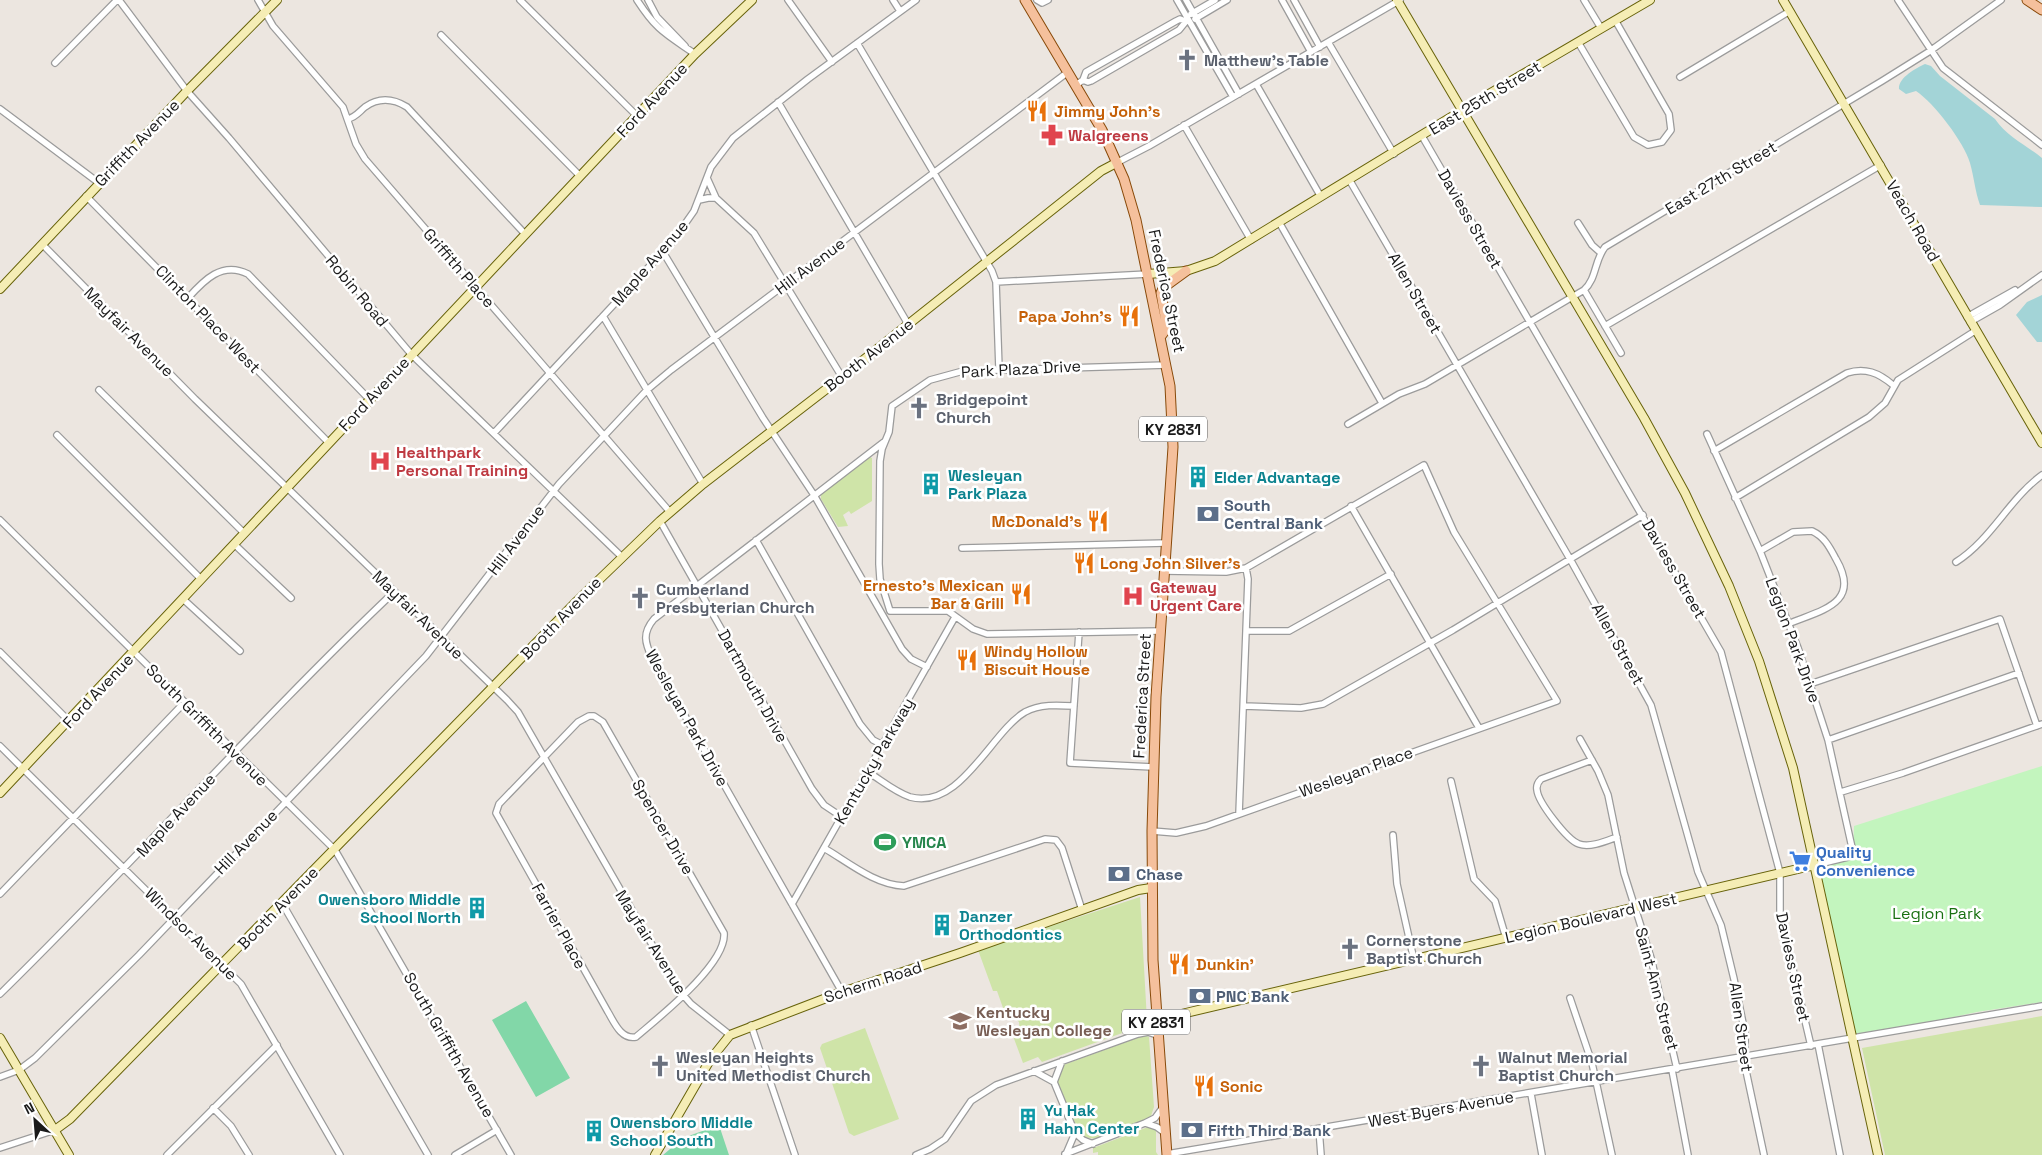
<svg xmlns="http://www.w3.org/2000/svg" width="2042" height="1155" font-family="'Space Grotesk',sans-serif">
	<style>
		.grass { fill: #cfe4a8 }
		.park { fill: #c3f5be }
		.pitch { fill: #82d7a8 }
		.water { fill: #a3d4d7 }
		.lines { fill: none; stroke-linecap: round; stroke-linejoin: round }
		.street-casing { stroke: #9b9b9b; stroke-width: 8 }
		.secondary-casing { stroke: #68630b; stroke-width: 10 }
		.primary-casing { stroke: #884909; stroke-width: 11 }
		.street { stroke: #fff; stroke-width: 5.5 }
		.secondary { stroke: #f5edb5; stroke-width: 8 }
		.primary { stroke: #f5c09c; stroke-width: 9 }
		.labels { text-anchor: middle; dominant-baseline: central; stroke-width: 5; stroke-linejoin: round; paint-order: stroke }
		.shield { fill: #fff; stroke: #5f5f5f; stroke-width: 1 }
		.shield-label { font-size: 15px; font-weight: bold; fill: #1a1a1a }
		.worship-label { font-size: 16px; font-weight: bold; fill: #5b616d; stroke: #fff; text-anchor: start }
		.street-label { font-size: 16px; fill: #1a1a1a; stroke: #fff }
		.food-label { font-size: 16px; font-weight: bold; fill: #c56008; stroke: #fff; text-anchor: start }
		.health-label { font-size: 16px; font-weight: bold; fill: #be3a42; stroke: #fff; text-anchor: start }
		.culture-label { font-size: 16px; font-weight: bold; fill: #0d838f; stroke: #fff; text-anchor: start }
		.service-label { font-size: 16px; font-weight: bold; fill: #4e5e75; stroke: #fff; text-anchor: start }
		.leisure-label { font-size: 16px; font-weight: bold; fill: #27864d; stroke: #fff; text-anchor: start }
		.shop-label { font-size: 16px; font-weight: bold; fill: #366cbe; stroke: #fff; text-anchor: start }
		.park-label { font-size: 16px; fill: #197011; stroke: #fff }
		.education-label { font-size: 16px; font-weight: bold; fill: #785e54; stroke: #fff; text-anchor: start }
	</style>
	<rect width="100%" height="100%" fill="#ece6e0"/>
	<!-- grass -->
	<path class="grass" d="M868,456l4,2v43l-21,13 -2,-3 -6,4 5,11 -10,1 -17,-28v-6z
		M1140,897l7,123 -8,7 -97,35 -4,-5 -15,6 -10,-27 7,-3 -1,-11 -6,-6 -6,3 -10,-28h-4l-15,-41z
		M2042,1016v139h-157l-23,-107z
		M865,1028l34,91 -45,17 -5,-3 -29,-85 2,-4z
		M1145,1035l4,2 5,70 -4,12 -53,20 -15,-2 -7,-7 -18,-48 6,-17z
		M1148,1127l8,2v23l2,3h-60v-3l-5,1v-5z"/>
	<!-- park -->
	<path class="park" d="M2042,766v236l-65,10 -125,27 -37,-174 38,-13 1,-26z"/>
	<!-- pitch -->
	<path class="pitch" d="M526,1001l44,77 -34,19 -44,-77z
		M719,1125l10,30h-66l20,-17z"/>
	<!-- water -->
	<path class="water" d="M1925,64l6,2 9,10 55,43c12,18 30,25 47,39v49l-62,-2c-5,-14 -6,-28 -10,-42 -6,-21 -36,-60 -54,-72l-10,3 -7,-5c-1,-11 17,-21 26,-25z
		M2042,295v47h-5l-21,-27 11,-13z"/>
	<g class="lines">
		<!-- street casing -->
		<g class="street-casing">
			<path id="street" d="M119,0l68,91 42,47 182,216 211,203
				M258,0l15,26 70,81 13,37 9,15 305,353
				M520,0l117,116
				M637,0c20,31 29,34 58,54
				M648,0l9,17 28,29
				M788,0l44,62
				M893,0l7,11
				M1037,0l5,3 6,-3
				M1177,0l56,97
				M1186,0l53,94
				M1282,0l29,52
				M1294,0l26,47
				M1584,0l17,28
				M1898,0l45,68 99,77
				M1191,14l24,-14
				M1195,19l32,-19
				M441,35l139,141
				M1328,42l66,112
				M1578,42l56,95 14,8 14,-3 9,-12 -2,-16 -54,-94
				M857,43l135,228 4,11 3,87
				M55,63l62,-63
				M1680,77l110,-66
				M1083,80l5,2 3,-1 88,-51 9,-11
				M1256,84l65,113
				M1076,85l7,-5 3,-8 90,-51 4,-2 5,2
				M778,102l130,222
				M0,109l99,74
				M348,119c8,-2 11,-7 17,-12 14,-10 29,-8 42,0l118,127
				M1184,125l67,115
				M1422,136l299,516 59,221v41l31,132
				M1118,162l31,-16 251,-146
				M707,178l9,20 38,35 88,144
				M1350,181l220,378 81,146 47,167 23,53 13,54 11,54v33l19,89
				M86,196l242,246
				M699,200l9,-2h8
				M1279,222l103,181
				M1578,223l14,22 9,8
				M42,244l153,155 312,301 11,12 159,276 14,16 39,31
				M663,252l100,166 51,77 88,154 9,10 16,8
				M996,282l152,-8
				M1584,290l37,63
				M188,298c16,-18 34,-37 60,-24l121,125
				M603,316l100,168
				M1967,317l48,-27
				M1970,322l30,-17 42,-30
				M1605,326l276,-161
				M99,390l145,143
				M1348,424l51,-30 26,-10 159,-94c13,-12 10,-29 21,-43l277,-166 48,-30 71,-51
				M494,433l179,-192 21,-30 17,-44 22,-29 75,-59 108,-79
				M1707,434l53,117 38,97 30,92 25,112 -5,5 -33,8
				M57,435l144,144
				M1714,451l133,-78c18,-6 32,0 46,12
				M1735,498l134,-81 16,-14 13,-23 77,-49
				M1351,506l128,222
				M0,520l335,330 176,305
				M660,521l152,268 12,16 18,12
				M756,540l104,184 13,16 10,5
				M234,544l57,54
				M962,548l204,-5
				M1760,551l33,-19 19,-1c13,6 18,17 24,28 26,45 -15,51 -48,65
				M1956,562c35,-22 53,-63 86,-87
				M183,599l57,52
				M1160,631l-173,3 -14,-5 -25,-18h-58l-10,-32 -1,-15 1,-103 2,-12 7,-17 3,-26 38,-26 33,-9 204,-6
				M1246,631h43l102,-57
				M1079,632l-9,131 83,4
				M0,652l69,69
				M1810,684l190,-65 37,107
				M1244,706l57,2 22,-4 130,-74 190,-115
				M589,716h5l9,6 121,211c3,31 -66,85 -88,104 -15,3 -22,-15 -28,-25l-112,-199 3,-9 79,-82z
				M1580,739l18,32 10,24 16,78 27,85 26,111
				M1828,740l191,-67
				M0,746l241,238 99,171
				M1592,760l-51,19c-3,3 -5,6 -4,11 1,12 30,50 42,54 11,4 27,-3 38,-7
				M868,772c13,8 27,20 42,25 50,14 81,-65 115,-85 15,-8 32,-7 49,-6
				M1451,781l23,98 21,22 11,37
				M1841,792l62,-19 139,-49
				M1239,814l9,-235 -2,-11
				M1152,831l24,2 30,-7 351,-125 -103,-169 -30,-67 -178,103 -20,4 -62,-1
				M1393,835l4,49 17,76
				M824,848c24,14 51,37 80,38l141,-47 11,1 6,8 20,62
				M0,894l184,-191
				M282,903l146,252
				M792,904l163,-287
				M842,992l-190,-334c-7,-15 -10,-25 2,-39l230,-177
				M0,994c134,-131 258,-273 394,-402
				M1570,998l22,65 20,92
				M751,1025l44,130
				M1138,1034l10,-2 9,3
				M1818,1044l22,111
				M1672,1070l16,85
				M1034,1071l20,11 21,51 -9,21
				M0,1077l19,-7 16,-12 104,-103 287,-299 133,-172 88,-94 24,-20 397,-298
				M1054,1082l8,-21
				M1531,1094l11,61
				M213,1108l18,18 18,29
				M1145,1123l10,-5 8,-11
				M1319,1129l2,26
				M1075,1133l8,7 10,4
				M0,1148l55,-18
				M1065,1154l80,-31 12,4 8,6
				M1167,1154l875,-148
				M167,1155l110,-110
				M455,1155l42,-25
				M916,1155l14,-6 15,-10 26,-38 25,-16 142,-51 18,-14"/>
		</g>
		<!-- secondary casing -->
		<g class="secondary-casing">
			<path id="secondary" d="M1397,0l247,418 41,75 44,93 30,75 34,107 85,387
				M1783,0l259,443
				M1148,274l38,-3 29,-10 274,-167 161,-94
				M0,289l187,-198 90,-91
				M0,793l695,-739 57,-54
				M1156,1020l659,-155
				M0,1038l69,117
				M55,1130l15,-11 507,-518 83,-80 43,-37 139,-107 259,-206 17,-9
				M655,1155l55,-95 20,-25 112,-43 118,-39 178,-63 13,-2"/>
		</g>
		<!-- primary casing -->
		<g class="primary-casing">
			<path id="primary" d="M1025,0l77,130 22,49 12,41 34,166 3,61 -17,250 -4,134 1,129 14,195
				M2027,0l15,10
				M1161,336l6,-8 -6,-35 3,-6 22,-16"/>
		</g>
		<!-- street -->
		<use href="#street" class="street"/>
		<!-- secondary -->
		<use href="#secondary" class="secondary"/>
		<!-- primary -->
		<use href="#primary" class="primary"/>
	</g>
	<!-- icons -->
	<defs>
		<g id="church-bare" transform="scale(1.725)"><path d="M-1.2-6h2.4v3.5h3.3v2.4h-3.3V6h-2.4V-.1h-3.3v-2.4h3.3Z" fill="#6b7280" stroke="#fff" stroke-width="2.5" paint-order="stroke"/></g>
		<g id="restaurant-bare" transform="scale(1.725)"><path d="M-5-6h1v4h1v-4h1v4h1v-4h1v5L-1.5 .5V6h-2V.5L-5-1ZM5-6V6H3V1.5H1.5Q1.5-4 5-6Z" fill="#e8710a" stroke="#fff" stroke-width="2.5" paint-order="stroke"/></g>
		<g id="pharmacy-bare" transform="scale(1.725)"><path d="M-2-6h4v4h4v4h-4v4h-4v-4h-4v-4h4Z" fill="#e0444e" stroke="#fff" stroke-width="2.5" paint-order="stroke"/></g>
		<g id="hospital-bare" transform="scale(1.725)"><path d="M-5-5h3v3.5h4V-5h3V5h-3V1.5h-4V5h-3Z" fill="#e0444e" stroke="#fff" stroke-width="2.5" paint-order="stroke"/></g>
		<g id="building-bare" transform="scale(1.725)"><path d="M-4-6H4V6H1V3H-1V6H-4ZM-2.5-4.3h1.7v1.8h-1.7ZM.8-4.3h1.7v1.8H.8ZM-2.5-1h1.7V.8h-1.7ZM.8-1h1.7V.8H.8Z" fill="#0f9aa8" stroke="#fff" stroke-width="2.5" paint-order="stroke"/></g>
		<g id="bank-bare" transform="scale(1.725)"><path d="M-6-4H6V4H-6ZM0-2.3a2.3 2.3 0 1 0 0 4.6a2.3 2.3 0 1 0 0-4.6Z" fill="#5c6f8a" stroke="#fff" stroke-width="2.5" paint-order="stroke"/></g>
		<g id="stadium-bare" transform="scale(1.725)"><path d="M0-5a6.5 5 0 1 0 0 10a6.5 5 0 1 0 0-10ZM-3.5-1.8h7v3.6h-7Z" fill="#2e9e5b" stroke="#fff" stroke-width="2.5" paint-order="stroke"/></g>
		<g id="supermarket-bare" transform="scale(1.725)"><path d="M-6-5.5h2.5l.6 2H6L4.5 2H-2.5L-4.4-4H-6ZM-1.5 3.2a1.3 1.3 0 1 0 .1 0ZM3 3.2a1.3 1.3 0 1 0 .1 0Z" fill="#3f7fe0" stroke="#fff" stroke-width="2.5" paint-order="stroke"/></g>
		<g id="university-bare" transform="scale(1.725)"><path d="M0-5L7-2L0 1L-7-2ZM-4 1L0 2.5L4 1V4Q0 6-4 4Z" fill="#8d6e63" stroke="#fff" stroke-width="2.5" paint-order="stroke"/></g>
	</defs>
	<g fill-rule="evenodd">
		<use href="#church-bare" x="1187" y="60"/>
		<use href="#restaurant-bare" x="1037" y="111"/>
		<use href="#pharmacy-bare" x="1052" y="135"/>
		<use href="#restaurant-bare" x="1129" y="316"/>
		<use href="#church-bare" x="919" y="408"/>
		<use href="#hospital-bare" x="380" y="461"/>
		<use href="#building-bare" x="1198" y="477"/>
		<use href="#building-bare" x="931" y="484"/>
		<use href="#bank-bare" x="1208" y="514"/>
		<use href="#restaurant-bare" x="1098" y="521"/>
		<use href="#restaurant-bare" x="1084" y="563"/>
		<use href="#restaurant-bare" x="1021" y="594"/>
		<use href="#hospital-bare" x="1133" y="596"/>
		<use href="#church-bare" x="640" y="598"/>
		<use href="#restaurant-bare" x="967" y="660"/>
		<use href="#stadium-bare" x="885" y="842"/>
		<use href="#supermarket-bare" x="1800" y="861"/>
		<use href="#bank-bare" x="1119" y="874"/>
		<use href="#building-bare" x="477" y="908"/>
		<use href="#building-bare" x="942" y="925"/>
		<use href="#church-bare" x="1350" y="949"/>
		<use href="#restaurant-bare" x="1179" y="964"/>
		<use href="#bank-bare" x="1200" y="996"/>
		<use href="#university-bare" x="960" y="1021"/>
		<use href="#church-bare" x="660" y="1066"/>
		<use href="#church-bare" x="1481" y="1066"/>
		<use href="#restaurant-bare" x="1204" y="1086"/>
		<use href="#building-bare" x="1028" y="1119"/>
		<use href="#bank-bare" x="1192" y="1130"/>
		<use href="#building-bare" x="594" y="1131"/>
	</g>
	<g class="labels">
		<!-- shield labels -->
		<g class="shield">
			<rect x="1139" y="416.5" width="68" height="25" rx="4"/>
			<rect x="1122" y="1009.5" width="68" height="25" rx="4"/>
		</g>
		<g class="shield-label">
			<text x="1173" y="429">KY 2831</text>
			<text x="1156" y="1022">KY 2831</text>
		</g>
		<!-- worship labels -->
		<g class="worship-label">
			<text x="1204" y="60">Matthew's Table</text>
			<text x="936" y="399">Bridgepoint<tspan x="936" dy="18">Church</tspan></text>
			<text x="656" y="589">Cumberland<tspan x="656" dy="18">Presbyterian Church</tspan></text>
			<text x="1366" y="940">Cornerstone<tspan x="1366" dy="18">Baptist Church</tspan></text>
			<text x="676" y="1057">Wesleyan Heights<tspan x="676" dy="18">United Methodist Church</tspan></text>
			<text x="1498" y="1057">Walnut Memorial<tspan x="1498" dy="18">Baptist Church</tspan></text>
		</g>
		<!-- street labels -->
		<g class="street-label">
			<text transform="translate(1485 98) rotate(-31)">East 25th Street</text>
			<text transform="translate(652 100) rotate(-47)">Ford Avenue</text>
			<text transform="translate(137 143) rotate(-46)">Griffith Avenue</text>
			<text transform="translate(1721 178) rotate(-31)">East 27th Street</text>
			<text transform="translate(1470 219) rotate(60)">Daviess Street</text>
			<text transform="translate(1913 221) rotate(60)">Veach Road</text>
			<text transform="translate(650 263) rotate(-49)">Maple Avenue</text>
			<text transform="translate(810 266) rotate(-37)">Hill Avenue</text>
			<text transform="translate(459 268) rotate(49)">Griffith Place</text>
			<text transform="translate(357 291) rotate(50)">Robin Road</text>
			<text transform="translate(1167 291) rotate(78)">Frederica Street</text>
			<text transform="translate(1415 293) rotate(60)">Allen Street</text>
			<text transform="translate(208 319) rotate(46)">Clinton Place West</text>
			<text transform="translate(129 332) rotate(45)">Mayfair Avenue</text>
			<text transform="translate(869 355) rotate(-38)">Booth Avenue</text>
			<text transform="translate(1021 369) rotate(-3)">Park Plaza Drive</text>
			<text transform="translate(374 394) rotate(-47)">Ford Avenue</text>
			<text transform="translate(516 540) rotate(-53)">Hill Avenue</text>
			<text transform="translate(1674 569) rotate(60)">Daviess Street</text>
			<text transform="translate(418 615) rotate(44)">Mayfair Avenue</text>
			<text transform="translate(561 618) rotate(-46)">Booth Avenue</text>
			<text transform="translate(1793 640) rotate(70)">Legion Park Drive</text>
			<text transform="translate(1618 644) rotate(61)">Allen Street</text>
			<text transform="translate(753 686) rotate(61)">Dartmouth Drive</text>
			<text transform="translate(98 691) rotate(-47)">Ford Avenue</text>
			<text transform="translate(1142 696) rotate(-87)">Frederica Street</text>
			<text transform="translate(687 718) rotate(61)">Wesleyan Park Drive</text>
			<text transform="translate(207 725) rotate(45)">South Griffith Avenue</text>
			<text transform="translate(874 761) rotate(-60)">Kentucky Parkway</text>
			<text transform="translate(1356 772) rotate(-20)">Wesleyan Place</text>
			<text transform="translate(176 815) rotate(-47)">Maple Avenue</text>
			<text transform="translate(663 827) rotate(60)">Spencer Drive</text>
			<text transform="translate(246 842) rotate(-46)">Hill Avenue</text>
			<text transform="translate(278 908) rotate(-46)">Booth Avenue</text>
			<text transform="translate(1591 918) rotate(-13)">Legion Boulevard West</text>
			<text transform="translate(559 926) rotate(61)">Farrier Place</text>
			<text transform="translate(191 934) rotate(45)">Windsor Avenue</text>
			<text transform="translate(651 942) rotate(58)">Mayfair Avenue</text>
			<text transform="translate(1793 967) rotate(78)">Daviess Street</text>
			<text transform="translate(873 982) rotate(-18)">Scherm Road</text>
			<text transform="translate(1657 989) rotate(75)">Saint Ann Street</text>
			<text transform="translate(1741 1027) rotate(82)">Allen Street</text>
			<text transform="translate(449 1045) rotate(60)">South Griffith Avenue</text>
			<text transform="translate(1441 1109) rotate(-10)">West Byers Avenue</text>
		</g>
		<!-- food labels -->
		<g class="food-label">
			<text x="1054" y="111">Jimmy John's</text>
			<text x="1112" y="316" text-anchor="end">Papa John's</text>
			<text x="1082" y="521" text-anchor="end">McDonald's</text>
			<text x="1100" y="563">Long John Silver's</text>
			<text x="1004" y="585" text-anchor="end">Ernesto's Mexican<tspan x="1004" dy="18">Bar &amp; Grill</tspan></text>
			<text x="984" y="651">Windy Hollow<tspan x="984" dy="18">Biscuit House</tspan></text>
			<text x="1196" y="964">Dunkin'</text>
			<text x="1220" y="1086">Sonic</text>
		</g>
		<!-- health labels -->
		<g class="health-label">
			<text x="1068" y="135">Walgreens</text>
			<text x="396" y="452">Healthpark<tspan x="396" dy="18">Personal Training</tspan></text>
			<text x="1150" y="587">Gateway<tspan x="1150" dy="18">Urgent Care</tspan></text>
		</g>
		<!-- culture labels -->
		<g class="culture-label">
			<text x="948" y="475">Wesleyan<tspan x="948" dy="18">Park Plaza</tspan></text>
			<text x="1214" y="477">Elder Advantage</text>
			<text x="461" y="899" text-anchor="end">Owensboro Middle<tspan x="461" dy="18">School North</tspan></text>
			<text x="959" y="916">Danzer<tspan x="959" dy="18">Orthodontics</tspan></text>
			<text x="1044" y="1110">Yu Hak<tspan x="1044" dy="18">Hahn Center</tspan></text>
			<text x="610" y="1122">Owensboro Middle<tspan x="610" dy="18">School South</tspan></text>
		</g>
		<!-- service labels -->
		<g class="service-label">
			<text x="1224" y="505">South<tspan x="1224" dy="18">Central Bank</tspan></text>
			<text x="1136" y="874">Chase</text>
			<text x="1216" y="996">PNC Bank</text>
			<text x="1208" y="1130">Fifth Third Bank</text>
		</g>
		<!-- leisure labels -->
		<g class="leisure-label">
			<text x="902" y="842">YMCA</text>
		</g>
		<!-- shop labels -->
		<g class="shop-label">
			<text x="1816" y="852">Quality<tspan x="1816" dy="18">Convenience</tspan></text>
		</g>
		<!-- park labels -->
		<g class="park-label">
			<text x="1937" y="913">Legion Park</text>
		</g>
		<!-- education labels -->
		<g class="education-label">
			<text x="976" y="1012">Kentucky<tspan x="976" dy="18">Wesleyan College</tspan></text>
		</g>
	</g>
	<!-- north arrow -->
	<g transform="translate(35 1120) rotate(334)" stroke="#ffffff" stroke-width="4" paint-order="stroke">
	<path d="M0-4L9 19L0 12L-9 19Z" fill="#1a1a1a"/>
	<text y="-8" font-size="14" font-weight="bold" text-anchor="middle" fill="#1a1a1a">N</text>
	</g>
</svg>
